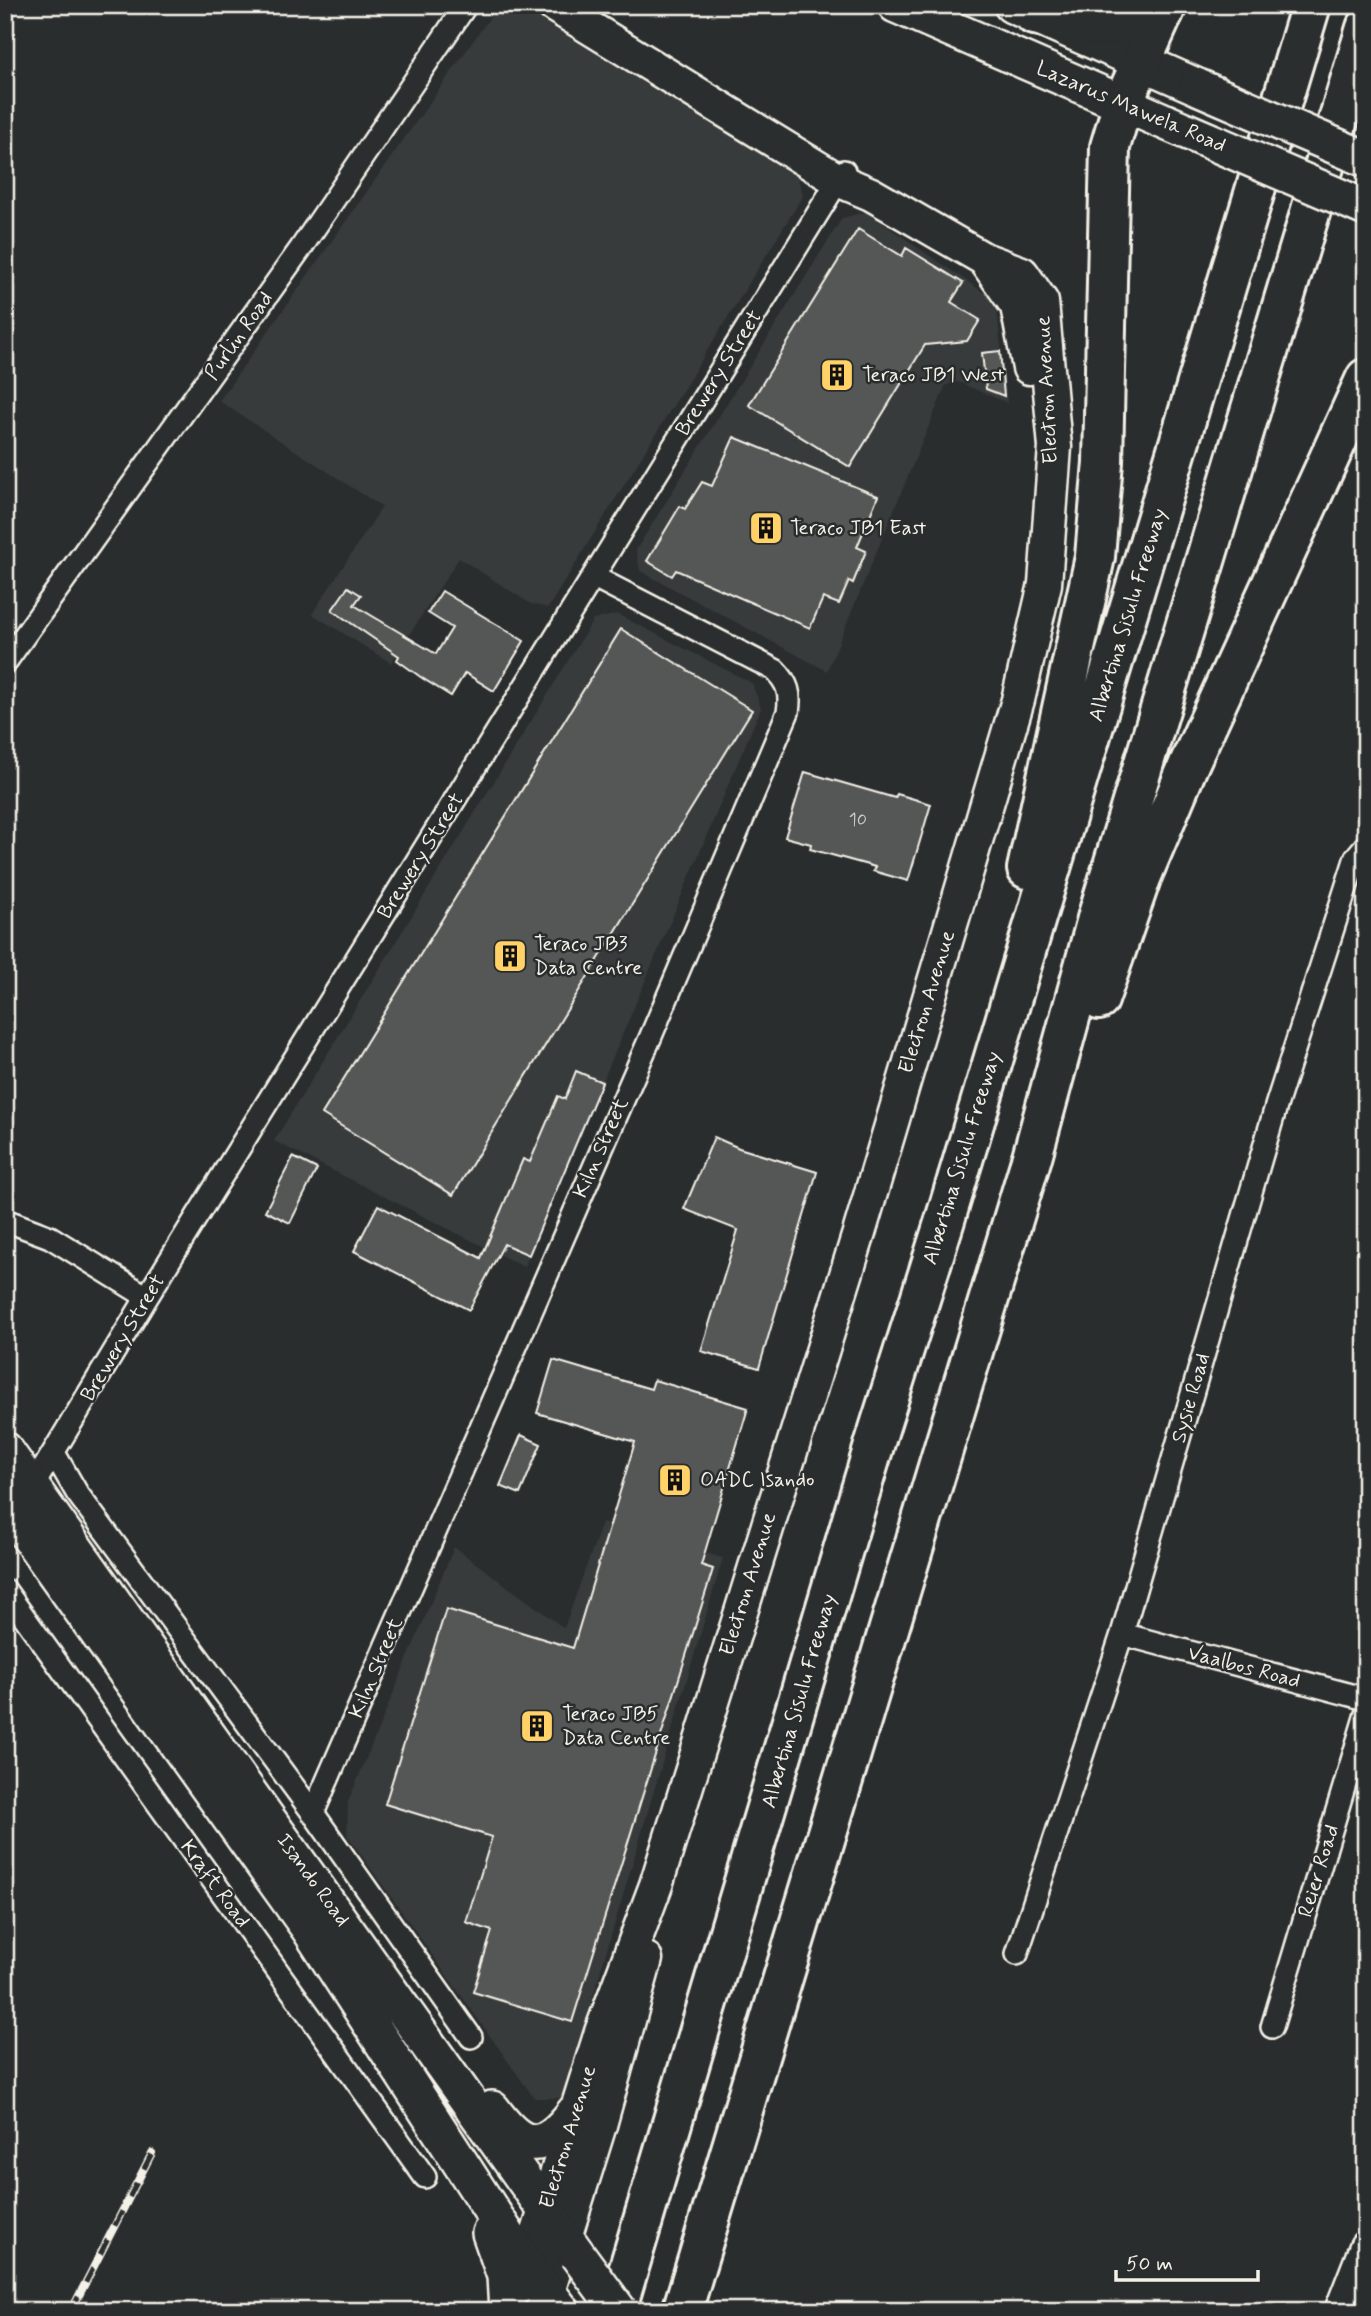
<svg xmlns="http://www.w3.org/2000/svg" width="1371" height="2316" font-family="Mynerve,sans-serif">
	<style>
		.built { fill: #373a3a }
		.building { fill: #555756; stroke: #f4f1e8; stroke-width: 2 }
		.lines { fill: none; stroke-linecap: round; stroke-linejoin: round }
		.minor-casing { stroke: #f4f1e8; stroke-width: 26 }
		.secondary-casing { stroke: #f4f1e8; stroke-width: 37 }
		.primary-casing { stroke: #f4f1e8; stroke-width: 40 }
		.motorway-casing { stroke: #f4f1e8; stroke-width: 44 }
		.minor { stroke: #2a2d2e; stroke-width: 21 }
		.secondary { stroke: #2a2d2e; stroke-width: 32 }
		.primary { stroke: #2a2d2e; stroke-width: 35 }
		.motorway { stroke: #2a2d2e; stroke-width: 38 }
		.rail-casing { stroke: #f4f1e8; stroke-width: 8 }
		.rail { stroke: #2a2d2e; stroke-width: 5; stroke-dasharray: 16; stroke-linecap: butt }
		.primary-bridge-casing { stroke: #f4f1e8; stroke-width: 40; stroke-linecap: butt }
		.primary-bridge { stroke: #2a2d2e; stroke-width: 35 }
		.labels { text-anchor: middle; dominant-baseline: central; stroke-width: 5; stroke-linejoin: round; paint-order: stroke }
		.number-label { font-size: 18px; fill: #cccac4 }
		.street-label { font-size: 21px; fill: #f4f1e8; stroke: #2a2d2e }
		.poi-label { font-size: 21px; fill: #f4f1e8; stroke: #2a2d2e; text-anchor: start }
	</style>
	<rect width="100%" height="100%" fill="#2a2d2e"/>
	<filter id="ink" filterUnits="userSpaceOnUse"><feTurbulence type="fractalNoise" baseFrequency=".0143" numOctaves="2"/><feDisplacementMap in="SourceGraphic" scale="14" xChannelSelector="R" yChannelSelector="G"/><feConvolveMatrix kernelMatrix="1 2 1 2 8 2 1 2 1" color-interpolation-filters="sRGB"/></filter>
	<g filter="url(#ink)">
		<!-- built -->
		<path class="built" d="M514,5h7l275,166 7,25 -255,412 -17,-4 -72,-46 -68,105 -79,-49 70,-107 -163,-106 276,-391z
			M866,212l130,89 11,102 -49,-21 -12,3 -119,286 -187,-100 -4,-21 206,-332z
			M617,614l135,69 9,25 -237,559 -250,-126 319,-521z
			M602,1523l121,35 -160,540h-29l-187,-263 1,-33 106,-255 110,81z"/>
		<!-- building -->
		<path class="building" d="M858,229l44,27 4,-8 57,35 -12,19 29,18 -13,21 -42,4 -75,122 -101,-62z
			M1000,351l4,45 -18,-7 -4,-36z
			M734,437l144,59 -21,51 9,4 -13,32 -4,-2 -10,23 -16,-6 -13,30 -134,-58 -4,6 -25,-15 33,-55 5,3 17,-27 10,4z
			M348,587l13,8 -7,10 82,49 16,-26 -24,-15 14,-22 82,50 -30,50 -29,-18 -14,23 -29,-18 -25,-18 2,-4 -67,-46z
			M621,629l131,81 -299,485 -131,-81z
			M805,772l90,26 2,-4 34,10 -23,77 -35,-10 2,-4 -65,-18 1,-5 -26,-7z
			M576,1071l26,11 -73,173 -25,-11 -35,66 -115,-59 24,-46 103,53 42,-99 7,3 28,-66 7,3z
			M714,1137l25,11 78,24 -58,196 -58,-17 37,-121 -54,-21z
			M293,1157l24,12 -27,54 -25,-12z
			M553,1360l98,29 3,-9 94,28 -47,157 12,4 -141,453 -99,-30 19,-61 -26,-9 26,-85 -107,-33 61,-195 127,39 62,-206 -98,-29z
			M521,1435l20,9 -21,50 -20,-8z"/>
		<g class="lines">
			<!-- minor casing -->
			<g class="minor-casing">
				<path id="minor" d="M5,663l296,-415 165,-243
					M5,1220l45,17 97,60
					M54,1453l23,40 236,320 158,224
					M27,1496l120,-199 697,-1126
					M5,1590l420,587
					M1122,1634l244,65
					M313,1813l338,-777 137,-324c3,-18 0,-29 -13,-42l-181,-93
					M1017,1954l105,-320 155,-531 79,-246 10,-12
					M1272,2027l94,-313"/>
			</g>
			<!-- secondary casing -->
			<g class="secondary-casing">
				<path id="secondary" d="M985,260l32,46 12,62
					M521,2286l80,-254 55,-147 203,-652 159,-533 27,-116 10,-137 -13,-145 -20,-29 -38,-14 -113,-65 -33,-14 -285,-175
					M542,2311l58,-186 46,-166
					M1341,2311l25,-64"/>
			</g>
			<!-- primary casing -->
			<g class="primary-casing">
				<path id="primary" d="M896,5l288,125
					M1012,5l186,82
					M5,1450l572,804
					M5,1503l305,427 217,336 35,45
					M492,2109c30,41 50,46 82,4
					M490,2233l15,43 2,35"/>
			</g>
			<!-- motorway casing -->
			<g class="motorway-casing">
				<path id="motorway" d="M1034,15c41,6 88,24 121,-10
					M1027,869l68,-312 8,-95 7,-315 13,-44 44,-98
					M1099,1000l42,-122 48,-114 177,-386
					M616,2311l263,-882 66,-209 366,-1215
					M682,2311l350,-1154 66,-242 268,-887"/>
			</g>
			<!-- minor -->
			<use href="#minor" class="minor"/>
			<!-- secondary -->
			<use href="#secondary" class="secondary"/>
			<!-- primary -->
			<use href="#primary" class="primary"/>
			<!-- motorway -->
			<use href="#motorway" class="motorway"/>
			<!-- rail casing -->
			<g class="rail-casing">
				<path id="rail" d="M71,2311l81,-158"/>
			</g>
			<!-- rail -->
			<use href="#rail" class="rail"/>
			<!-- primary-bridge casing -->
			<g class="primary-bridge-casing">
				<path id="primary-bridge" d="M1198,87l168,72
					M1184,130l182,78
					M577,2254l42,57"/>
			</g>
			<!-- primary-bridge -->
			<use href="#primary-bridge" class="primary-bridge"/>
		</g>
	</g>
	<!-- icons -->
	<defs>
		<g id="building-square" transform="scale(1.75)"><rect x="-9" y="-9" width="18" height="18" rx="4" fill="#ffd166" stroke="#2a2d2e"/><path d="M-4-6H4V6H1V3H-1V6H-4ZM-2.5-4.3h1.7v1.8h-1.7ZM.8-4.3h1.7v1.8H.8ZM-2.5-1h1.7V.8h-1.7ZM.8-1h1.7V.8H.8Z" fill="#111"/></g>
	</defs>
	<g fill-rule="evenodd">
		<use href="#building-square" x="837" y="375"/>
		<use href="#building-square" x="766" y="528"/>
		<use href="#building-square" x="510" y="956"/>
		<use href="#building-square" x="675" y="1480"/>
		<use href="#building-square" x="537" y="1726"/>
	</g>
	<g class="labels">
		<!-- number labels -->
		<g class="number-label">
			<text x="858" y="820">10</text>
		</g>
		<!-- street labels -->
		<g class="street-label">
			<text transform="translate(1131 107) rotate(23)">Lazarus Mawela Road</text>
			<text transform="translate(239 336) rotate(-55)">Purlin Road</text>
			<text transform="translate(719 373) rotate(-58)">Brewery Street</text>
			<text transform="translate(1047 390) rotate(-93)">Electron Avenue</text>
			<text transform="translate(1128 615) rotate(-73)">Albertina Sisulu Freeway</text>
			<text transform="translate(421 856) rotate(-58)">Brewery Street</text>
			<text transform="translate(927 1002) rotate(-73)">Electron Avenue</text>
			<text transform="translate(601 1148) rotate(-66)">Kiln Street</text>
			<text transform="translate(962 1158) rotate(-73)">Albertina Sisulu Freeway</text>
			<text transform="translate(123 1338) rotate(-59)">Brewery Street</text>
			<text transform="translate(1191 1398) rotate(-74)">Sysie Road</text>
			<text transform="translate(748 1584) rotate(-73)">Electron Avenue</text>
			<text transform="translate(1244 1667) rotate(15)">Vaalbos Road</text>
			<text transform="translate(376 1668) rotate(-67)">Kiln Street</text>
			<text transform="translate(799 1701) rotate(-74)">Albertina Sisulu Freeway</text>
			<text transform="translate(1319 1871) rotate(-73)">Reier Road</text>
			<text transform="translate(313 1880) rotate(54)">Isando Road</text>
			<text transform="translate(215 1884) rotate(54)">Kraft Road</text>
			<text transform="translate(568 2137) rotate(-73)">Electron Avenue</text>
		</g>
		<!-- poi labels -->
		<g class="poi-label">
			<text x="862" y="375">Teraco JB1 West</text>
			<text x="790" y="528">Teraco JB1 East</text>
			<text x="534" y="944">Teraco JB3<tspan x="534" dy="24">Data Centre</tspan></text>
			<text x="700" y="1480">OADC Isando</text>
			<text x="562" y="1714">Teraco JB5<tspan x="562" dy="24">Data Centre</tspan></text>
		</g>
	</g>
	<!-- margin -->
	<rect width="1371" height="2316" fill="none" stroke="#2a2d2e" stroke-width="28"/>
	<rect x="14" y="14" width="1343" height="2288" fill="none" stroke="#f4f1e8" stroke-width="2.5" filter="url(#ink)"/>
	<!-- scale -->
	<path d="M1116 2270v10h142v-10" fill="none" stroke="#f4f1e8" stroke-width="3.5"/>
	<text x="1126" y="2270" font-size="21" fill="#f4f1e8" stroke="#2a2d2e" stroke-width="5" paint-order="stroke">50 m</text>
</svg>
